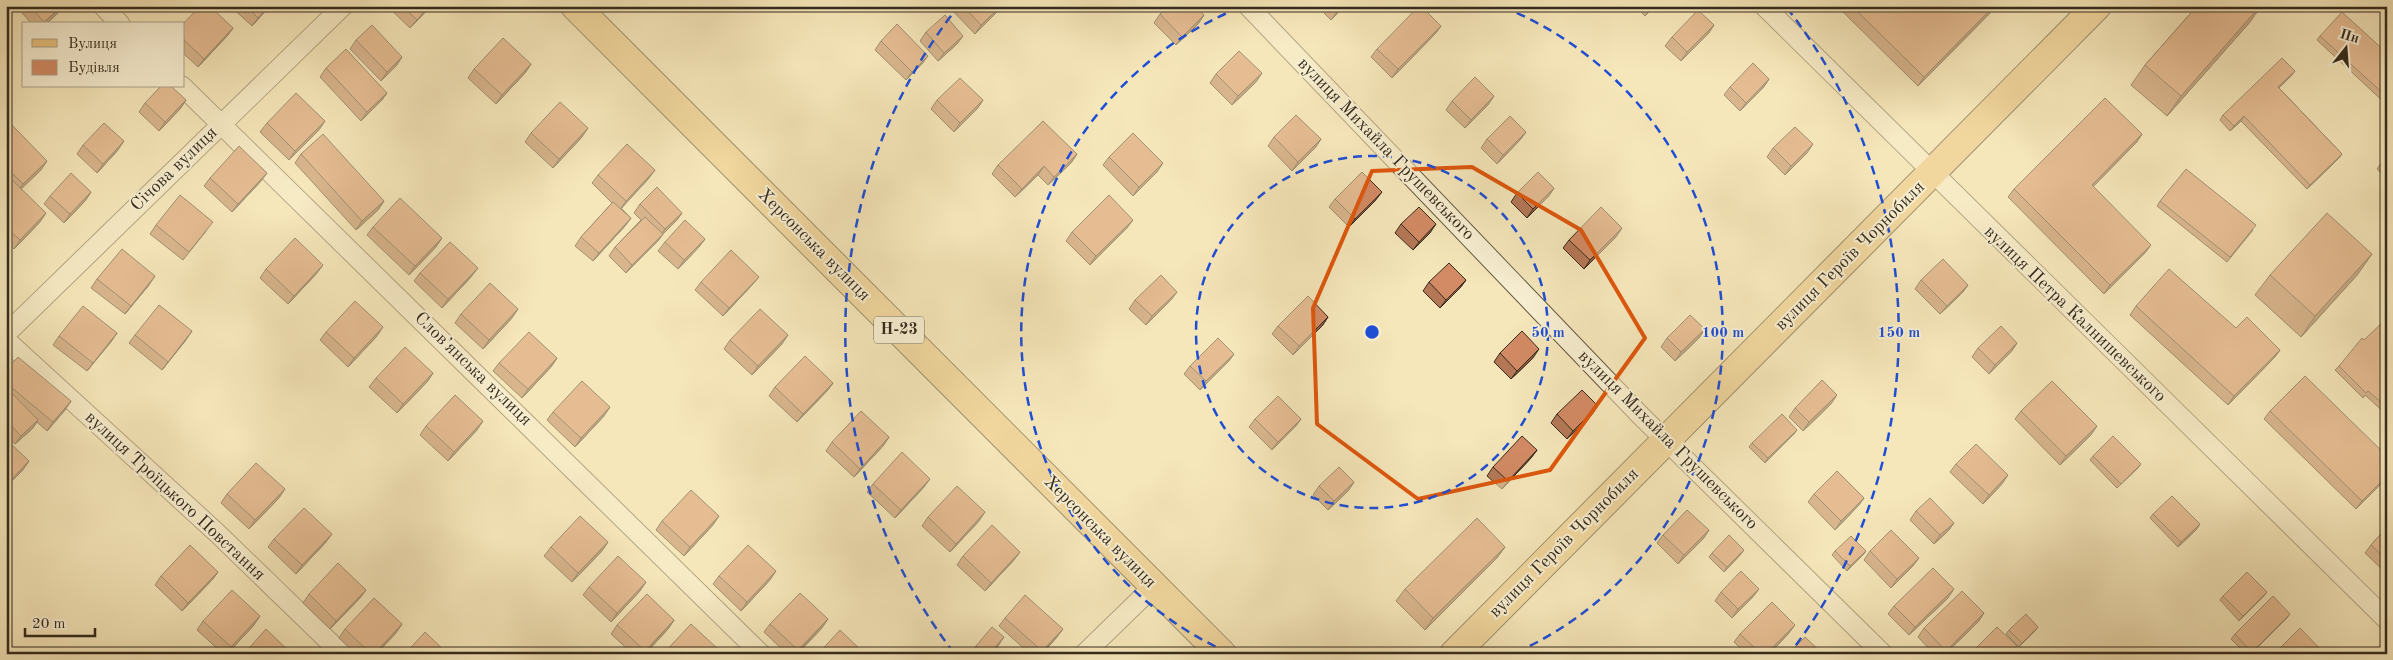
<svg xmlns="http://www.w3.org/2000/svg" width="2393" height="660" font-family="'Old Standard TT',serif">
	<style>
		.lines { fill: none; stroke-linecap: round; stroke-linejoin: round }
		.street-casing { stroke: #665a44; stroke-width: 21 }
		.primary-casing { stroke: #362b1d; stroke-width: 30 }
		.street { stroke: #f8efd2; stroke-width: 19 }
		.primary { stroke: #eac47d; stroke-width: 28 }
		.wall { fill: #b57857; stroke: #362b1d }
		.shaded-wall { fill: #946147; stroke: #362b1d }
		.building { fill: #d38b65; stroke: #362b1d }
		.marked { fill: none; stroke: #df570d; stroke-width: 4; stroke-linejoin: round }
		.ring { fill: none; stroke: #1d4ed8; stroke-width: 2.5; stroke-dasharray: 9 6 }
		.labels { text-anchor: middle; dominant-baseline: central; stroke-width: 4; stroke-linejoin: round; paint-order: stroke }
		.shield { fill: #f8efd2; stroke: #706653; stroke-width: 1 }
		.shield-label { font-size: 16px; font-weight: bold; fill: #362b1d }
		.street-label { font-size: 18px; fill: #362b1d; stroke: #f8efd2 }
		.centre { fill: #1d4ed8; stroke: #f8efd2; stroke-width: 2.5 }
		.ring-label { font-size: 15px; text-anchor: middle; font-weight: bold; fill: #1d4ed8; stroke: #f8efd2; stroke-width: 4; stroke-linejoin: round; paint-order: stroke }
	</style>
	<rect width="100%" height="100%" fill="#f5e7ba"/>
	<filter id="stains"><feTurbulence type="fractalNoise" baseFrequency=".004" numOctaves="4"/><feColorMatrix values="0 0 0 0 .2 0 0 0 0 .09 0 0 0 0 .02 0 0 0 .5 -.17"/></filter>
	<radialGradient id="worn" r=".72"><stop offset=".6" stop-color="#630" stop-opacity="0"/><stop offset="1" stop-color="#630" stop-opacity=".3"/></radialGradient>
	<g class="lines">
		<!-- street casing -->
		<g class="street-casing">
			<path id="street" d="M103,6l17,18
				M1248,6l392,409 243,239
				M1764,6l623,614
				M182,86l579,568
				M6,334l337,-328
				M6,340l211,193 125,121
				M1084,654l70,-68"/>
		</g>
		<!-- primary casing -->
		<g class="primary-casing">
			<path id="primary" d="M575,6l647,648
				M1454,654l643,-648"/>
		</g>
		<!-- street -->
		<use href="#street" class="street"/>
		<!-- primary -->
		<use href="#primary" class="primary"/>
	</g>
	<!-- wall -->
	<path class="wall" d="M26,6h37l-3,5 -14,13h-14l-10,-11z
		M230,6h40l-18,20z
		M387,6h44l-21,22z
		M948,6h53l-5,7 -21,21z
		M1317,6h28l-14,14z
		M1635,6h20l-10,10z
		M1837,6h160l-79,80z
		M2197,6h64l-11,16 -83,94 -36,-31 14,-20z
		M1160,14l44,1 -6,9 -22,21 -22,-22z
		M184,24l49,4 -6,8 -29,31 -14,-13z
		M1714,25l-6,9 -27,27 -16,-15 7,-9z
		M1441,26l-6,8 -43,44 -21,-21 6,-8z
		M926,32l31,12 -19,17 -18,-20z
		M2320,36l67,17v52l-70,-65z
		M356,40l46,17 -6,9 -15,15 -31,-32z
		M881,41l41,23 -16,16 -31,-30z
		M531,64l-6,9 -29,31 -28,-26 6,-9z
		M326,68l61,25 -6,8 -20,20 -41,-44z
		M1216,74l40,8 -24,23 -22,-22z
		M2292,75l-13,13 63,66 -3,4 -32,31 -66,-68 -11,10 -10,-11 3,-5z
		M1769,79l-6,9 -23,23 -16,-16 6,-8z
		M186,100l-6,9 -21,22 -20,-19 6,-9z
		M937,100h46l-6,9 -23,23 -23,-23z
		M1452,101l36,4 -23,23 -19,-18z
		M267,123l52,7 -30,30 -29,-28z
		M6,127l35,43 -20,18 19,34 -26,27 -8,-8z
		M1526,132l-6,8 -23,24 -16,-16 6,-9z
		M531,133l51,4 -29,31 -28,-26z
		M2142,134l-6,9 -43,43 52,67 -41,41 -96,-97 6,-8z
		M1274,137l47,2 -6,9 -23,23 -24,-25z
		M83,145l35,5 -21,23 -20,-19z
		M1773,148l34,5 -22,22 -18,-18z
		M301,154l83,47 -6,9 -22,20 -61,-67z
		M1077,154l-6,9 -23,22 -10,-10 -23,22 -23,-23 6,-9z
		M2387,155v24l-10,-10z
		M1109,157l48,15 -24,24 -30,-31z
		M598,175l51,3 -28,30 10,10 -6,8 -32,35 -18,-15 6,-9 31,-34 -20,-20z
		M210,178l51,3 -29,31 -28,-26z
		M1554,188l-6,9 -21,21 -16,-16 6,-9z
		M91,192l-6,9 -21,22 -20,-19 6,-8z
		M1335,199l40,2 -26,26 -20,-20z
		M2160,201l93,29 -26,32 -70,-56z
		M640,204l42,9 -6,8 -13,13 -6,8 -31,31 -17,-17 6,-9 26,-27 -7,-7z
		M1401,224l29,9 -17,17 -18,-17z
		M156,225l51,5 -24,30 -33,-26z
		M373,227l63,20 -27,28 -42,-40z
		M1127,228l-37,37 -24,-24 6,-9z
		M1616,237l-32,32 -21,-21 6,-8z
		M705,239l-7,9 -20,21 -20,-18 7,-9z
		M266,269l51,4 -29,31 -28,-26z
		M420,273l51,4 -29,31 -28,-27z
		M2358,274l-57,63 -46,-42 15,-20z
		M97,279l52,6 -24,29 -34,-26z
		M1466,280l-6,8 -20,20 -17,-17 6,-9z
		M1921,280l47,5 -6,8 -22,21 -25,-25z
		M701,282l51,3 -29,31 -28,-26z
		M1135,300h36l-25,25 -17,-16z
		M2136,306l100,22 44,22 -6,8 -46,47 -98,-90z
		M461,314l51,4 -29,31 -28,-26z
		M1328,317l-6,9 -29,29 -21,-21 6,-8z
		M2387,318v97l-22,-20 -2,3 -28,-28z
		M1705,329l-6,9 -24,23 -14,-14 6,-9z
		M326,332l51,4 -29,31 -28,-27z
		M117,333l-30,38 -34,-26 6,-9z
		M135,335l51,5 -24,30 -33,-27z
		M730,340l52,4 -30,31 -28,-26z
		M2017,343l-6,9 -22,22 -17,-17 6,-9z
		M1500,353l33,5 -22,21 -17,-17z
		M1234,354l-6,8 -28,28 -16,-16 6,-8z
		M557,358l-6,9 -29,31 -29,-27 6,-8z
		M6,370l65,31 -6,9 -18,21 -10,-9 -5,7 -17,15 -9,-9z
		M433,373l-6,9 -30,31 -28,-26 7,-9z
		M833,383l-6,8 -30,31 -28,-26 6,-9z
		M1831,404l-28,27 -14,-14 6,-9z
		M2021,411l70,24 -31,30 -45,-46z
		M2270,411l117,45v22l-31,31 -92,-90z
		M553,412l51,4 -29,31 -28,-27z
		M1557,414l35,1 -25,24 -16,-16z
		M1255,419h46l-6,8 -23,23 -23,-23z
		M426,426l51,4 -29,31 -28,-26z
		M1794,434l-29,29 -16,-16 3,-4z
		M889,437l-6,9 -29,31 -28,-26 6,-9z
		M1537,450l-6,8 -29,31 -15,-13 6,-9z
		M2093,456l48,8 -3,4 -21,20 -27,-28z
		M1956,464l46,20 -19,20 -33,-32z
		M1354,482l-6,9 -20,19 -15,-15 6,-9z
		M873,484l51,3 -29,31 -28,-26z
		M227,494l52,4 -30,31 -28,-26z
		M1814,494l50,4 -6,8 -23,24 -27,-28z
		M1916,511l38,12 -6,8 -14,13 -24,-24z
		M2153,514l44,15 -19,18 -28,-29z
		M928,517l51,4 -29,31 -28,-26z
		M662,521l51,4 -29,31 -28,-26z
		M2387,527v47l-22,-21 6,-8z
		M1709,530l-6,9 -25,25 -21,-21 6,-8z
		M274,539l52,3 -30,32 -28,-27z
		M551,547l51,4 -30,31 -28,-26z
		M1505,547l-9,12 -71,71 -29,-29 9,-12z
		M1835,551h31l-3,4 -16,16 -15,-16z
		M1870,551l43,15 -22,22 -27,-28z
		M1712,553l29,1 -17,18 -15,-15z
		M963,556l51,4 -29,31 -28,-26z
		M218,572l-6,8 -30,31 -27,-26 6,-9z
		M719,576l51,4 -29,31 -28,-27z
		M589,587l51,4 -29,31 -28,-27z
		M1721,592l32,5 -21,21 -17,-17z
		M309,594l51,4 -30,31 -27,-26z
		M2223,596h41l-25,25 -19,-21z
		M1948,598l-39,37 -21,-21 6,-8z
		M1984,613l-6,9 -33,32h-11l-16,-17 6,-9z
		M1005,618l52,19 -15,17h-12l-31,-28z
		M2287,618l-36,36h-5l-15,-15 4,-5z
		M674,620l-6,9 -23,25h-12l-22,-20 6,-9z
		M203,621l51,4 -27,29h-4l-26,-24z
		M770,624l52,4 -25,26h-10l-23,-22z
		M345,629l51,4 -20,21h-20l-17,-16z
		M2009,630l26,1 -16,16 -13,-13z
		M1789,633l-20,21h-23l-12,-12 6,-8z
		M976,646h22l-7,8h-21z
		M2278,650l47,4h-49z"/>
	<!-- shaded-wall -->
	<path class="shaded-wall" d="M62,6h1l-3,5 -14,13h-3z
		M268,6h2l-18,20 6,-8z
		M429,6h2l-21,22 7,-8z
		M1001,6l-5,7 -21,21 6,-9z
		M1342,6h3l-14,14 6,-8z
		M1652,6h3l-10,10z
		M1994,6h3l-79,80 6,-9z
		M2260,6h1l-11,16 -83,94 14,-20z
		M1204,15l-6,9 -22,21 6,-8z
		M1714,25l-6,9 -27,27 6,-9z
		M1441,26l-6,8 -43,44 6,-9z
		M233,28l-6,8 -29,31 6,-8z
		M963,36l-6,8 -19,17 6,-8z
		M928,56l-6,8 -16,16 6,-8z
		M402,57l-6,9 -15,15 6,-9z
		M531,64l-6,9 -29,31 6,-9z
		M2295,71l-3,4 -17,17 3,-5z
		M1262,73l-6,9 -24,23 6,-9z
		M1769,79l-6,9 -23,23 6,-8z
		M387,93l-6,8 -20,20 6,-9z
		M1494,96l-6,9 -23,23 6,-8z
		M186,100l-6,9 -21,22 6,-9z
		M983,100l-6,9 -23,23 6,-9z
		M2244,116l-3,5 -11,10 4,-5z
		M325,121l-6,9 -30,30 6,-9z
		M588,128l-6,9 -29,31 6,-9z
		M1526,132l-6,8 -23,24 6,-9z
		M2142,134l-6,9 -50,51 6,-9z
		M1321,139l-6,9 -23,23 6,-9z
		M124,141l-6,9 -21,23 6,-9z
		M1813,144l-6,9 -22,22 6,-9z
		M1077,154l-6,9 -23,22 6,-8z
		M2342,154l-3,4 -32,31 3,-4z
		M47,161l-6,9 -24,23 6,-9z
		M1163,163l-6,9 -24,24 6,-9z
		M1044,166l-6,9 -23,22 7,-8z
		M655,170l-6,8 -29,32 6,-9z
		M267,173l-6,8 -29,31 6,-8z
		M1554,188l-6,9 -21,21 6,-9z
		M91,192l-6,9 -21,22 6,-9z
		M1382,192l-7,9 -26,26 6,-8z
		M384,201l-6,9 -22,20 6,-9z
		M46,213l-6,9 -26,27 6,-9z
		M682,213l-6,8 -13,13 -6,8 -31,31 6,-8 27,-28 6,-8z
		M631,218l-6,8 -32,35 6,-8z
		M1133,220l-6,8 -37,37 6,-9z
		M1436,224l-6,9 -17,17 6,-8z
		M1622,228l-6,9 -32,32 6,-9z
		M442,238l-6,9 -27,28 6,-9z
		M705,239l-7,9 -20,21 6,-9z
		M2151,245l-6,8 -41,41 6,-9z
		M2372,254l-14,20 -57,63 14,-21z
		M323,265l-6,8 -29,31 6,-8z
		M478,268l-7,9 -29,31 6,-9z
		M155,276l-6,9 -24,29 6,-8z
		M759,277l-7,8 -29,31 6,-8z
		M1466,280l-6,8 -20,20 6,-8z
		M1968,285l-6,8 -22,21 7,-8z
		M1177,292l-6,8 -25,25 6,-9z
		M518,309l-6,9 -29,31 6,-9z
		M1328,317l-6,9 -29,29 6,-9z
		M383,327l-6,9 -29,31 6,-9z
		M1705,329l-6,9 -24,23 6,-9z
		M192,331l-6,9 -24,30 6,-8z
		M117,333l-6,9 -24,29 6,-8z
		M788,335l-6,9 -30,31 6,-9z
		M2017,343l-6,9 -22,22 6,-9z
		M1539,349l-6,9 -22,21 6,-8z
		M2280,350l-6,8 -46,47 6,-9z
		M1234,354l-6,8 -28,28 6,-9z
		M557,358l-6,9 -29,31 6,-9z
		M433,373l-6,9 -30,31 6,-9z
		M833,383l-6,8 -30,31 6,-8z
		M1837,395l-6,9 -28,27 6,-9z
		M71,401l-6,9 -18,21 6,-9z
		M1598,406l-6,9 -25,24 6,-8z
		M610,407l-6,9 -29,31 6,-9z
		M1301,419l-6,8 -23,23 6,-8z
		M38,420l-6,9 -17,15 6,-8z
		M483,421l-6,9 -29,31 6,-9z
		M2097,426l-6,9 -31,30 6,-9z
		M1797,430l-3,4 -29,29 3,-5z
		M889,437l-6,9 -29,31 6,-8z
		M1537,450l-6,8 -29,31 6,-8z
		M29,461l-6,9 -17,17v-2z
		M2008,475l-6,9 -19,20 6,-9z
		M2387,476v2l-31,31 6,-8z
		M930,479l-6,8 -29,31 6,-8z
		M1354,482l-6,9 -20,19 6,-9z
		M285,489l-6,9 -30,31 6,-9z
		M1864,498l-6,8 -23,24 6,-9z
		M985,512l-6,9 -29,31 6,-8z
		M719,516l-6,9 -29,31 6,-9z
		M1954,523l-6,8 -14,13 6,-9z
		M2200,524l-3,5 -19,18 3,-5z
		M1709,530l-6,9 -25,25 6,-9z
		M332,534l-6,8 -30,32 6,-9z
		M608,542l-6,9 -30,31 6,-9z
		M1505,547l-9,12 -71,71 8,-12z
		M1744,550l-3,4 -17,18 3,-5z
		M1866,551l-3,4 -16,16 3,-5z
		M1020,552l-6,8 -29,31 6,-8z
		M1919,558l-6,8 -22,22 6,-9z
		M776,571l-6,9 -29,31 6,-9z
		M218,572l-6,8 -30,31 6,-8z
		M646,582l-6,9 -29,31 6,-9z
		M1759,589l-6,8 -21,21 6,-9z
		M1954,589l-6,9 -39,37 6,-8z
		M366,590l-6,8 -30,31 6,-8z
		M2267,592l-3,4 -25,25 4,-5z
		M1984,613l-6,9 -33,32h-2z
		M2290,614l-3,4 -37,36z
		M260,616l-6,9 -27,29 4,-7z
		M828,619l-6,9 -25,26h-1z
		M674,620l-6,9 -23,25h-1z
		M402,624l-6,9 -20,21h-2z
		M1795,625l-6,8 -20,21h-3z
		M2038,627l-3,4 -16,16 3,-4z
		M1063,629l-6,8 -15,17h-1z
		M1004,637l-6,9 -7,8h-2z"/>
	<!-- building -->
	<path class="building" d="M30,6h32l-18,16z
		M200,6h10l23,22 -29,31 -20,-19 -1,-16z
		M246,6h22l-10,12z
		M402,6h27l-12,14z
		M963,6h38l-20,19z
		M1168,6h27l9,9 -22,22 -22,-23z
		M1332,6h10l-5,6z
		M1419,6h2l20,20 -43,43 -21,-20z
		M1852,6h142l-70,71z
		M2197,6h63l-79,90 -36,-31z
		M1698,10l16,15 -27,27 -15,-15z
		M2342,12l45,41v44l-67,-61z
		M945,15l18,21 -19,17 -18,-21z
		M897,24l31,32 -16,16 -31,-31z
		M372,25l30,32 -15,15 -31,-32z
		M503,38l28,26 -29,31 -28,-26z
		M346,49l41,44 -20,19 -41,-44z
		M1239,51l23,22 -24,23 -22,-22z
		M2282,58l13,13 -17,16 64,67 -32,31 -66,-69 -10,10 -11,-11z
		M1753,63l16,16 -23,24 -16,-16z
		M1475,77l19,19 -23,24 -19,-19z
		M960,78l23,22 -23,23 -23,-23z
		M161,86h10l15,14 -21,22 -20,-19z
		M296,93l29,28 -30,30 -28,-28z
		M2105,98l37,36 -50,51 59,60 -41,40 -96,-96z
		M560,102l28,26 -29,31 -28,-26z
		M1296,115l25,24 -23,23 -24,-25z
		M1510,116l16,16 -23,23 -16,-16z
		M1043,121l34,33 -23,23 -10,-11 -22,23 -24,-24z
		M10,123l37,38 -24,23 -17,-17v-40z
		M104,123l20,18 -21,23 -20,-19z
		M1795,127l18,17 -22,22 -18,-18z
		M1133,133l30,30 -24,24 -30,-30z
		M323,134l61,67 -22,20 -61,-67z
		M627,144l28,26 -29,31 -28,-26z
		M239,146l28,27 -29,31 -28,-26z
		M2186,169l70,56 -26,32 -70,-56z
		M1362,172l20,20 -27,27 -20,-20z
		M1538,172l16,16 -21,21 -16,-16z
		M71,173l20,19 -21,22 -20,-18z
		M6,174l40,39 -26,27 -14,-13z
		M657,187l25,26 -17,16 -25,-25z
		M180,195l33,27 -24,30 -33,-27z
		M1109,195l24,25 -37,36 -24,-24z
		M400,198l42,40 -27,28 -42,-39z
		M613,202l18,16 -32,35 -18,-16z
		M1419,207l17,17 -17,18 -18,-18z
		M1601,207l21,21 -32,32 -21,-20z
		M2327,213l45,41 -57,62 -45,-41z
		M645,217l18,17 -31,31 -17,-18z
		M685,220l20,19 -21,21 -19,-18z
		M295,238l28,27 -29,31 -28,-27z
		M450,242l28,26 -30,31 -28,-26z
		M122,249l33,27 -24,30 -34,-27z
		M731,250l28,27 -30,31 -28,-26z
		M1943,259l25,26 -21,21 -26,-26z
		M1449,263l17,17 -20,20 -17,-18z
		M2169,269l67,59 11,-11 33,33 -46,46 -98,-90z
		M1161,275l16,17 -25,24 -17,-16z
		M490,283l28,26 -29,31 -28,-26z
		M1308,296l20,21 -29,29 -21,-20z
		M355,301l28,26 -29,31 -28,-26z
		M159,305l33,26 -24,31 -33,-27z
		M83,306l34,27 -24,30 -34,-27z
		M760,309l28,26 -30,31 -28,-26z
		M1690,315l15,14 -24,23 -14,-14z
		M2387,318v89l-19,-16 -2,2 -27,-27 23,-28 2,2z
		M2001,326l16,17 -22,22 -17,-17z
		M1522,331l17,18 -22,22 -17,-18z
		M529,332l28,26 -29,31 -29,-26z
		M1218,338l16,16 -28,27 -16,-15z
		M405,347l28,26 -30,31 -27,-26z
		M805,356l28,27 -30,31 -28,-27z
		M18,357l53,44 -18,21 -47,-39v-13z
		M2305,376l82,80v20l-25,25 -92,-90z
		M1822,380l15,15 -28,27 -14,-14z
		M582,381l28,26 -29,31 -28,-26z
		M2052,381l45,45 -31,30 -45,-45z
		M6,387l32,33 -17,16 -15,-16z
		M1582,390l16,16 -25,25 -16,-17z
		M455,395l28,26 -29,31 -28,-26z
		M1278,396l23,23 -23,23 -23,-23z
		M861,411l28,26 -29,32 -28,-27z
		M1782,414l15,16 -29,28 -16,-15z
		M1522,436l15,14 -29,31 -15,-14z
		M2113,436l28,28 -20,20 -28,-28z
		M6,439l23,22 -23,24z
		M1976,444l32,31 -19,20 -33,-31z
		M902,452l28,27 -29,31 -28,-26z
		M256,463l29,26 -30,31 -28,-26z
		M1339,467l15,15 -20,19 -15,-15z
		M1837,471l27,27 -23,23 -27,-27z
		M957,486l28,26 -29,32 -28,-27z
		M691,490l28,26 -29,31 -28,-26z
		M2172,496l28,28 -19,18 -28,-28z
		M1930,498l24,25 -14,12 -24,-24z
		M304,508l28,26 -30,31 -28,-26z
		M1687,510l22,20 -25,25 -21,-20z
		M580,516l28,26 -30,31 -27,-26z
		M1477,518l28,29 -72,71 -28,-29z
		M992,525l28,27 -29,31 -28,-27z
		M2387,527v33l-16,-15z
		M1891,530l28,28 -22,21 -27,-28z
		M1729,535l15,15 -17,17 -15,-14z
		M1851,536l15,15 -16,15 -15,-15z
		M190,545l28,27 -30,31 -27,-27z
		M748,545l28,26 -29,31 -28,-26z
		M618,556l28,26 -29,31 -28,-26z
		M338,563l28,27 -30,31 -27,-27z
		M1933,568l21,21 -39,38 -21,-21z
		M1741,571l18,18 -21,20 -17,-17z
		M2247,572l20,20 -24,24 -20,-20z
		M232,590l28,26 -29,31 -28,-26z
		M1962,591l22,22 -38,38 -22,-23z
		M800,593l28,26 -30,31 -28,-26z
		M647,594l27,26 -29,31 -28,-26z
		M1025,595l38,34 -21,22 -37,-33z
		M2273,596l17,18 -38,38 -17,-18z
		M374,598l28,26 -28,30h-3l-26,-25z
		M1772,602l23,23 -29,29h-5l-21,-20z
		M2026,614l12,13 -16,16 -13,-13z
		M691,624l28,26 -4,4h-52z
		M992,627l12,10 -15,17h-5l-8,-8z
		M1997,627l20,19 -8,8h-33l-3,-3z
		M2300,628l25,26h-43l-4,-4z
		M266,629l26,25h-48z
		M840,630l25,24h-47z
		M425,632l23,22h-43z
		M1805,637l18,17h-35z"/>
	<!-- marked area -->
	<path d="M0 0H2393V660H0ZM1472,167l109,63 64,108 -95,132 -132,29 -101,-75 -4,-116 59,-137z" fill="#f5e7ba" fill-opacity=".55" fill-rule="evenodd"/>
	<path class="marked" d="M1472,167l109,63 64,108 -95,132 -132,29 -101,-75 -4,-116 59,-137z"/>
	<!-- distance rings -->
	<g class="ring">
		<circle cx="1372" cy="332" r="176"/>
		<path d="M1229 653A351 351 0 0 1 1241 7M1503 7A351 351 0 0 1 1515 653"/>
		<path d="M954 653A527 527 0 0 1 957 8M1787 8A527 527 0 0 1 1790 653"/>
	</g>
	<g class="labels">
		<!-- shield labels -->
		<rect class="shield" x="874" y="316.5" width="50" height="27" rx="4"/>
		<g class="shield-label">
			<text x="899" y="330">Н-23</text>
		</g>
		<!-- street labels -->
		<g class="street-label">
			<text transform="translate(1386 149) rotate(46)">вулиця Михайла Грушевського</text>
			<text transform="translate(174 169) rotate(-44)">Січова вулиця</text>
			<text transform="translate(814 245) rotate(45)">Херсонська вулиця</text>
			<text transform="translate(1850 256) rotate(-45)">вулиця Героїв Чорнобиля</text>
			<text transform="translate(2075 314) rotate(44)">вулиця Петра Калнишевського</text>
			<text transform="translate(473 369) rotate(44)">Словʼянська вулиця</text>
			<text transform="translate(1668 440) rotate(45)">вулиця Михайла Грушевського</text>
			<text transform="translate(175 496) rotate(43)">вулиця Троїцького Повстання</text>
			<text transform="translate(1100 532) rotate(45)">Херсонська вулиця</text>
			<text transform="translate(1564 543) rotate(-45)">вулиця Героїв Чорнобиля</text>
		</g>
	</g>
	<circle cx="1372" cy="332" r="8" class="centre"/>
	<g class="ring-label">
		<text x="1548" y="337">50 m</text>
		<text x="1723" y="337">100 m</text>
		<text x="1899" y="337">150 m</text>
	</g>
	<!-- margin -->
	<rect width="2393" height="660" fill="none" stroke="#f5e7ba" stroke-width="25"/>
	<rect x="8" y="8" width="2378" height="645" fill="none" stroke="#362b1d" stroke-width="2.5"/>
	<rect x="12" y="12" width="2368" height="635" fill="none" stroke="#362b1d"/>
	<!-- legend -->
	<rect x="22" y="22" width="162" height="65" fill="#f8efd2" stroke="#aaa18a"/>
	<rect x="32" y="39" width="25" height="8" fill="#eac47d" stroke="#aaa18a"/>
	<text x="68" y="48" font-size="15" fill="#362b1d">Вулиця</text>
	<rect x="32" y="60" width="25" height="15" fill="#d38b65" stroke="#aaa18a"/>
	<text x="68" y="72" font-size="15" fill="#362b1d">Будівля</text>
	<!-- north arrow -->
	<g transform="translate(2346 48) rotate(17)" stroke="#f8efd2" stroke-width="4" paint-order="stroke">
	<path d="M0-4L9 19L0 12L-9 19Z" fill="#362b1d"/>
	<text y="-8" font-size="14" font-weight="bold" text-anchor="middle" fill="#362b1d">Пн</text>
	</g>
	<!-- scale -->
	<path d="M25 628v8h70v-8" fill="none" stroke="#362b1d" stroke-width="2.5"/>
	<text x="32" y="628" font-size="15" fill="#362b1d" stroke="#f8efd2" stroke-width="4" paint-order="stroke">20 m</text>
	<rect width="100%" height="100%" filter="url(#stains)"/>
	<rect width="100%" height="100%" fill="url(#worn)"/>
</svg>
